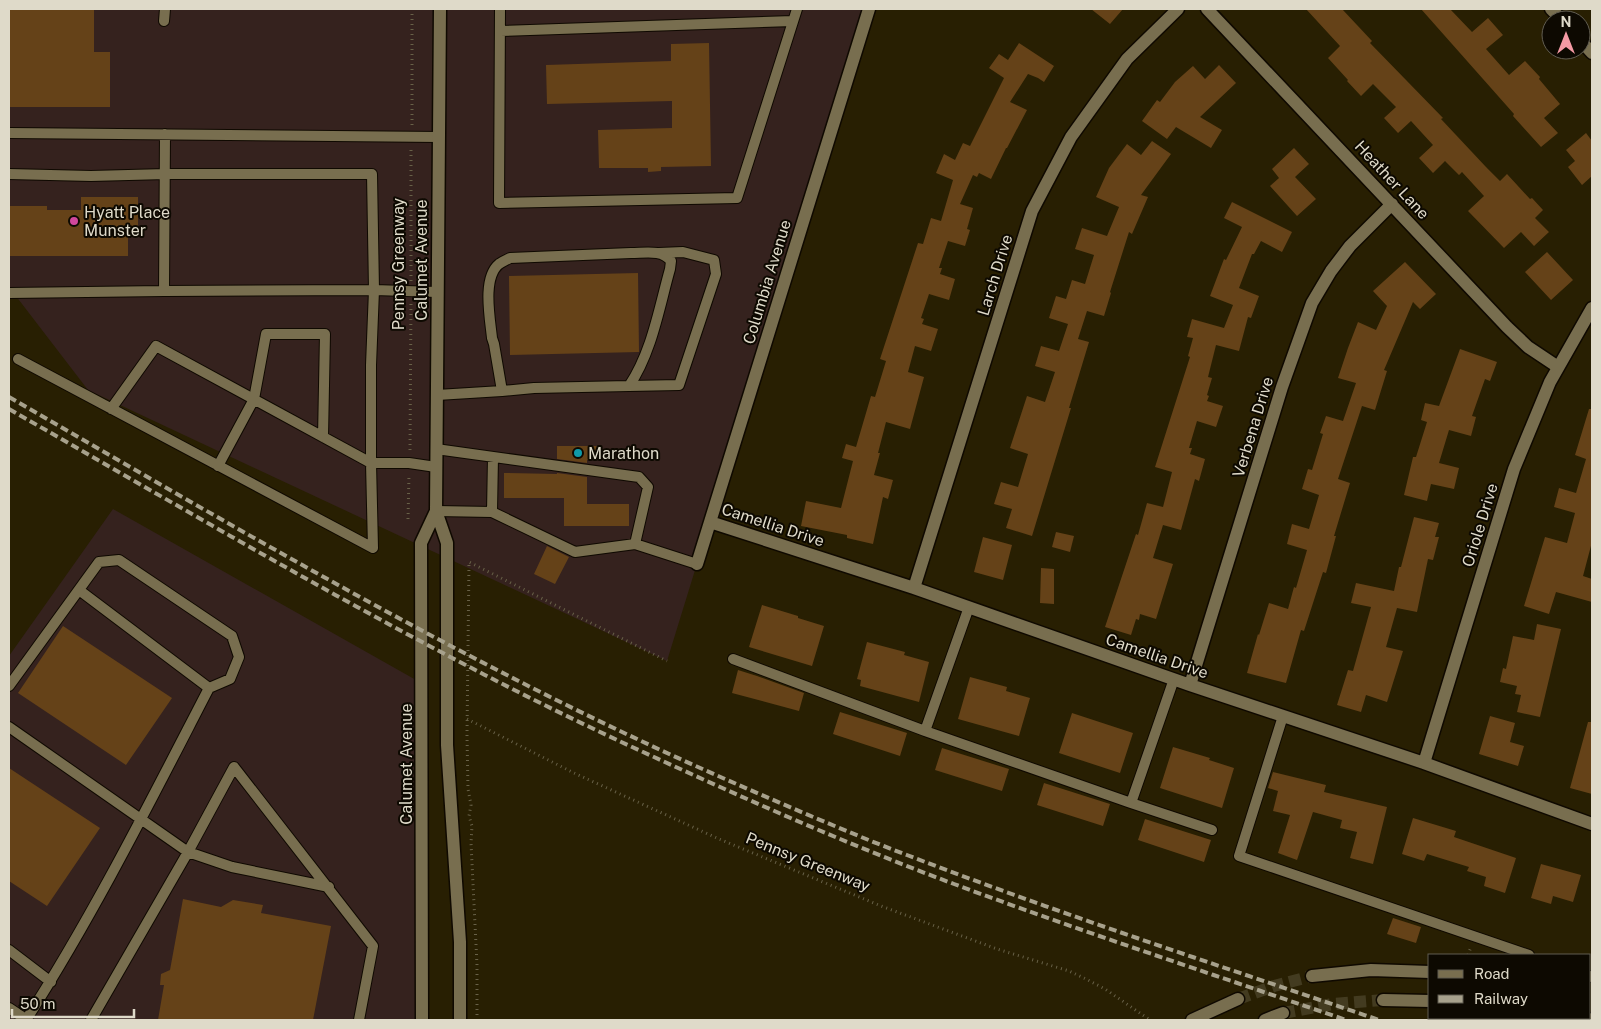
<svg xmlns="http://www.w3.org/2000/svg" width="1601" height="1029" font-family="'Public Sans',sans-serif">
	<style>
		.commercial { fill: #35221e }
		.building { fill: #654218 }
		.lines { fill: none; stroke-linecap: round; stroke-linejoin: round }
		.secondary-tunnel { stroke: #433b20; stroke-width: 12; stroke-dasharray: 12 6; stroke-linecap: butt }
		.lane-casing { stroke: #0f0900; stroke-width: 12 }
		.street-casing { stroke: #0f0900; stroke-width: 15 }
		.secondary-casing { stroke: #0f0900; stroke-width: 15 }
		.path { stroke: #686148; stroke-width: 3; stroke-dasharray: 1 4; stroke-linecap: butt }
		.lane { stroke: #786e4f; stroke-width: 10 }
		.street { stroke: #786e4f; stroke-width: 12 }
		.secondary { stroke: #786e4f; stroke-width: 12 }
		.rail { stroke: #a7a18c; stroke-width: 4; stroke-dasharray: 8 4; stroke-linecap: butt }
		.hotel-dot { fill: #d1479c; stroke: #0d0901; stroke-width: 2 }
		.culture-dot { fill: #0f9aa8; stroke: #0d0901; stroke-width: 2 }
		.labels { text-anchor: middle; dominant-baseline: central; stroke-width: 4; stroke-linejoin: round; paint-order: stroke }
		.street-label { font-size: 16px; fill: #dfdac9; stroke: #0d0901 }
		.poi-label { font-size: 16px; fill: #dfdac9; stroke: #0d0901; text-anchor: start }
	</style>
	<rect width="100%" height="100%" fill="#281f02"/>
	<!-- commercial -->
	<path class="commercial" d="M9,9h859l-201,652 -579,-271 -79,-103z
		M113,509l303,171v340h-407v-364z"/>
	<!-- building -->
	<path class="building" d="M9,9h85v43h16v55h-101z
		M1091,9h32l-13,15z
		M1306,9h36l30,32 -2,2 73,75 -2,1 45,48 14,14 7,-7 23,25 2,-1 11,12 -8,8 14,14 -15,14 -13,-14 -17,16 -36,-37 16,-15 -22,-24 -3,3 -14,-14 -12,12 -14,-15 14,-13 -22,-24 -13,12 -14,-15 12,-11 -23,-23 -12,12 -14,-15 1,-1 -20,-22 12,-12z
		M1421,9h29l22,23 16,-14 15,17 -17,14 23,26 16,-14 15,16 -1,2 21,25 -16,14 14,15 -17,14 -28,-31 1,-2z
		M709,43l2,123 -50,1v4l-13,1v-4h-49l-1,-38 74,-2v-27l-125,3 -1,-39 125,-4v-17z
		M1019,43l35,23 -10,16 -6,-4 -10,-4 -18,28 17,8 -20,38h-1l-15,31 -12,-6 -2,4 -4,-2 -13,29 13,4 -6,21 3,1 -5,16 -17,-5 -9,27h3l-2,6 15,5 -6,21 -20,-6 -8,24 3,1 -2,5 16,5 -7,22 -16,-5 -7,26 16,5 -14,52 -24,-7 -8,31h2l-6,22 19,5 -5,19 -5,-2 -10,47 -26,-6v-3l-46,-9 5,-25 35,7 12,-47 -11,-3 4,-14 10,3 15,-51 4,1 11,-36 -6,-2 38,-116 5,1 8,-26 10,3 12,-41 -17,-7 8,-19 11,6 8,-17 7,3 34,-68 -15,-10 10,-14 9,6z
		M1219,65l17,18 -36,34 22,13 -11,18 -35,-21 -9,12 -25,-18 15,-21 3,2 15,-20 18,-16 12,13z
		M1586,133l6,8v35l-10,9 -14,-18 7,-6 -9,-11z
		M1152,141l19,13 -30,41 7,2 -16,37 -3,-2 -19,60 1,1 -7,23 -17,-5 -9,28 11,3 -20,66h2l-39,128 -26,-8 6,-19 -18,-5 7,-22 17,5 10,-33 -18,-6 17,-52 18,6 10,-30 -20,-6 6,-20 18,5 9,-27 -19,-6 7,-22 10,3 6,-19 13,4 9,-29 -19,-6 7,-21 25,8 12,-29 -23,-10 13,-29 18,-24 14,11z
		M1294,148l15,16 -14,13 21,22 -19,17 -27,-30 9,-8 -7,-9z
		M81,197h57v35h-10v24h-119v-50h38v4h34z
		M1232,202l60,30 -10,20 -21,-11 -7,13h-2l-13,34 20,8 -8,22 -3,-1 -9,34 -23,-6 -8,32 4,1 -5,17 2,1 -2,5 16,5 -7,21 -19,-6 -8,27h3l-2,6 15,5 -6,22 -4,-2 -14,51 -18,-5 -10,33 20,6 -17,55 -16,-5 -1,6 -3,-1 -5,16 -26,-8 31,-93 2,1 9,-32 16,4 9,-35 -17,-5 35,-110 -2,-1 5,-18 -6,-1 5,-18 32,9 9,-23 -23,-9 14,-37 2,1 16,-33 -18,-9z
		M1547,252l26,28 -22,20 -26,-28z
		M1405,262l31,32 -16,15 -7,-7 -29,68 3,1 -12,39 -13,-4 -24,73 12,4 -16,53h2l-10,37 -3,-1 -19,59 -3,-1 -15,53 -39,-10 11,-39 1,1 10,-32 19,6 6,-22 2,1 11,-38 -20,-6 5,-20 17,5 10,-34 -17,-6 6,-20 4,1 11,-36 -3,-1 6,-17 17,5 13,-38 -18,-5 10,-30 10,-26 18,8 11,-24 -14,-15z
		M638,273l1,79 -129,3 -1,-79z
		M1460,349l37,13 -7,19 -5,-2 -13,37 4,1 -5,19 -22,-6 -10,33 20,5 -5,21 -23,-5 -4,17 -23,-6 9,-38h3l11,-35 -6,-2 4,-17 14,3z
		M1589,409h3v133l-9,34 9,3v23l-36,-10 -7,22 -25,-8 21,-69 22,6 8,-30 -21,-6 5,-19 17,5 10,-34 -11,-4z
		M557,446h41v14h-11v3l-30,-4z
		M504,473l53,1v-1l30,4v27h42v22h-65v-28h-60z
		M1414,517l25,6 -4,14h4l-6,23 -5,-1 -11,53 -20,-4 -11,39 17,4 -16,51 -21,-7 -5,17 -24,-7 11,-35 5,1 18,-64 -20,-4 5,-20 38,8 5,-24h2z
		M1056,532l18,4 -4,16 -18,-5z
		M983,537l29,8 -9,35 -29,-8z
		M547,546l22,11 -14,27 -21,-10z
		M1041,568l13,1v35l-14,-1z
		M762,605l36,11v2l26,8 -12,40 -63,-19z
		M1537,624l24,5 -21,88 -23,-5 4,-17 -6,-1 2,-8 -17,-4 3,-14 3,1 7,-33 21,4z
		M63,626l109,72 -46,67 -108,-72z
		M867,642l38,10 -1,3 25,7 -10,40 -59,-16 1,-6 -4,-1z
		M738,670l19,6 47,17 -5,18 -67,-18z
		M970,677l37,10 -1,4 24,7 -11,38 -61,-17z
		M840,712l67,21 -7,23 -67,-22z
		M1072,713l61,20 -13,40 -61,-20z
		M1490,716l25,7 -5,19 14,4 -6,20 -39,-12z
		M1588,722h4v72l-22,-6z
		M1173,747l37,11 -1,2 25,8 -12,40 -62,-20z
		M942,748l67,21 -7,22 -67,-21z
		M9,768l91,60 -53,78 -38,-25z
		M1273,772l53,13 -2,7 63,15 -14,57 -23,-6 7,-26 -17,-4 2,-8 -29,-8 -16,48 -19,-7 12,-38 -17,-4 5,-20 -10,-3z
		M1044,783l66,21 -7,22 -66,-21z
		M1413,818l43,13 -2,6 62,21 -11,35 -21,-7 2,-9 -19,-6 2,-4 -42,-13 -3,7 -22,-7z
		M1145,819l66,21 -7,22 -66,-22z
		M1541,864l40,11 -8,27 -20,-6 -2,8 -20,-6z
		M183,899l38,8 12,-7 30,5 -2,8 70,13 -18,94h-155l6,-35h-4l1,-11 9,-4z
		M1393,918l28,9 -5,16 -29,-9z"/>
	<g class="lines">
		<!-- secondary-tunnel -->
		<path class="secondary-tunnel" d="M1238,999l36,-13 38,-10
			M1283,1013l50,-9 50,-4"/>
		<!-- lane casing -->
		<g class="lane-casing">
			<path id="lane" d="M500,9l-1,194 238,-5 60,-189
				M164,21l1,-12
				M500,31l293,-10
				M9,133l430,4
				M9,174l82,2 75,-2h206l2,116 -3,75v98h38l27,4
				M631,253c14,0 31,-4 40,8l-1,8c-11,39 -18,83 -41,117l-95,2 -32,3 -8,-47 -2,-6c-2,-20 -10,-60 7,-74 3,-2 7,-4 11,-6z
				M164,291l210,-1 63,2
				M9,293l155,-2 1,-157
				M18,359l355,189 -2,-85 -215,-117 -45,63
				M629,386l50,-1 37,-111 -2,-14 -31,-8 -24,1
				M437,395l65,-4
				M436,449l203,28 9,10 -13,57
				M218,466l36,-67 12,-65h59l-2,103
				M436,511l56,1 1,-55
				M492,512l83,40 60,-8 62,20
				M79,590l130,98
				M969,607l-44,124 206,72 43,-124
				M733,659l192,72
				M9,686l90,-124 20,-2 113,76 7,21 -9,22 -21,9c-58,112 -115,226 -183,332
				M1283,716l-44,140 290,99
				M9,727l179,125 44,15 97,20
				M1131,803l81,27
				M9,950l42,32
				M1590,976l2,1
				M9,1008l18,12
				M91,1020l97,-168 46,-85 139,179 -14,74"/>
		</g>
		<!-- street casing -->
		<g class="street-casing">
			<path id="street" d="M1207,9l300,318 21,20 30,20
				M1551,9l11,11
				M1581,41l11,12
				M710,522l204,66 276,97 234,78 168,61
				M697,564l172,-555
				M914,588l118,-377 39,-74 56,-78 51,-50
				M1190,685l92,-298 30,-84 19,-32 19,-25 42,-42
				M1424,763l90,-294 36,-87 42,-74"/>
		</g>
		<!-- secondary casing -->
		<g class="secondary-casing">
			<path id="secondary" d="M440,9l-4,502 11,32v202l13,197v78
				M1312,976l59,-6 59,2
				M1383,1000l47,1
				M1511,1018l6,2
				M1585,1018l7,2
				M422,1020l-1,-477 15,-32
				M1192,1020l46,-21
				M1265,1020l18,-7"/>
		</g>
		<!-- path -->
		<path class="path" d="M412,9v117
			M411,281v-132
			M410,450l1,-148
			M408,519l1,-45
			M467,719l107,54 145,66 162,67 116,43 72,22 17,8 19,10 45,31
			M1468,955l3,-8
			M477,1020v-55l-6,-122 1,-17 -3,-10 2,-11 -3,-16 -1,-54 2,-173 198,99"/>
		<!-- lane -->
		<use href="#lane" class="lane"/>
		<!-- street -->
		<use href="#street" class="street"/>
		<!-- secondary -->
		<use href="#secondary" class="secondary"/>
		<!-- rail -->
		<path class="rail" d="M9,397c234,135 467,273 716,382 48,21 97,42 146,62 167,66 338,121 508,179
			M9,409c212,121 422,247 645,348 98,45 198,89 300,127 129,48 261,91 392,136"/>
	</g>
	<!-- markers -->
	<circle class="hotel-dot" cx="74" cy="221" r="5"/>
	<circle class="culture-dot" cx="578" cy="453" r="5"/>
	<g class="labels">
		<!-- street labels -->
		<g class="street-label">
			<text transform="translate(1392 180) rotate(47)">Heather Lane</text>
			<text transform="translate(421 260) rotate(-90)">Calumet Avenue</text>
			<text transform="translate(398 264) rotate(-90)">Pennsy Greenway</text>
			<text transform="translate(995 275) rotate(-73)">Larch Drive</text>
			<text transform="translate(767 282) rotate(-73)">Columbia Avenue</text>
			<text transform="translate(1253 427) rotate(-73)">Verbena Drive</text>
			<text transform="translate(773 525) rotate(18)">Camellia Drive</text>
			<text transform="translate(1480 525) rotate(-73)">Oriole Drive</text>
			<text transform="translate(1157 656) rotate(19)">Camellia Drive</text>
			<text transform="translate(406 764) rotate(-90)">Calumet Avenue</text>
			<text transform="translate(808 862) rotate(22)">Pennsy Greenway</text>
		</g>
		<!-- poi labels -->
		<g class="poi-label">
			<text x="84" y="212">Hyatt Place<tspan x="84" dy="18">Munster</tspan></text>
			<text x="588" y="453">Marathon</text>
		</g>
	</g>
	<!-- border -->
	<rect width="1601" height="1029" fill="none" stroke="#dfdac9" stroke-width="20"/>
	<!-- legend -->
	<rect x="1428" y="954" width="162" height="65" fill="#0d0901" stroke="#615d51"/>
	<rect x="1438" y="970" width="25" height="8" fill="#786e4f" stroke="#615d51"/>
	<text x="1474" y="979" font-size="15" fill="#dfdac9">Road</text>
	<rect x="1438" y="995" width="25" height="8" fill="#a7a18c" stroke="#615d51"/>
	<text x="1474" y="1004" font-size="15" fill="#dfdac9">Railway</text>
	<!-- north arrow -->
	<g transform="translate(1566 35)"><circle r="24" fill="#0d0901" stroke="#615d51"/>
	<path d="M0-4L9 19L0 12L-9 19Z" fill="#f49aa4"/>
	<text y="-8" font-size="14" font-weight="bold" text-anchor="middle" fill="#dfdac9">N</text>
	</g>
	<!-- scale -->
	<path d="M12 1009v8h122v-8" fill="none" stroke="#dfdac9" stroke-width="2.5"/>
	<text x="20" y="1009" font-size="15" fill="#dfdac9" stroke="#0d0901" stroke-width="4" paint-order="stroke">50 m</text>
</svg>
